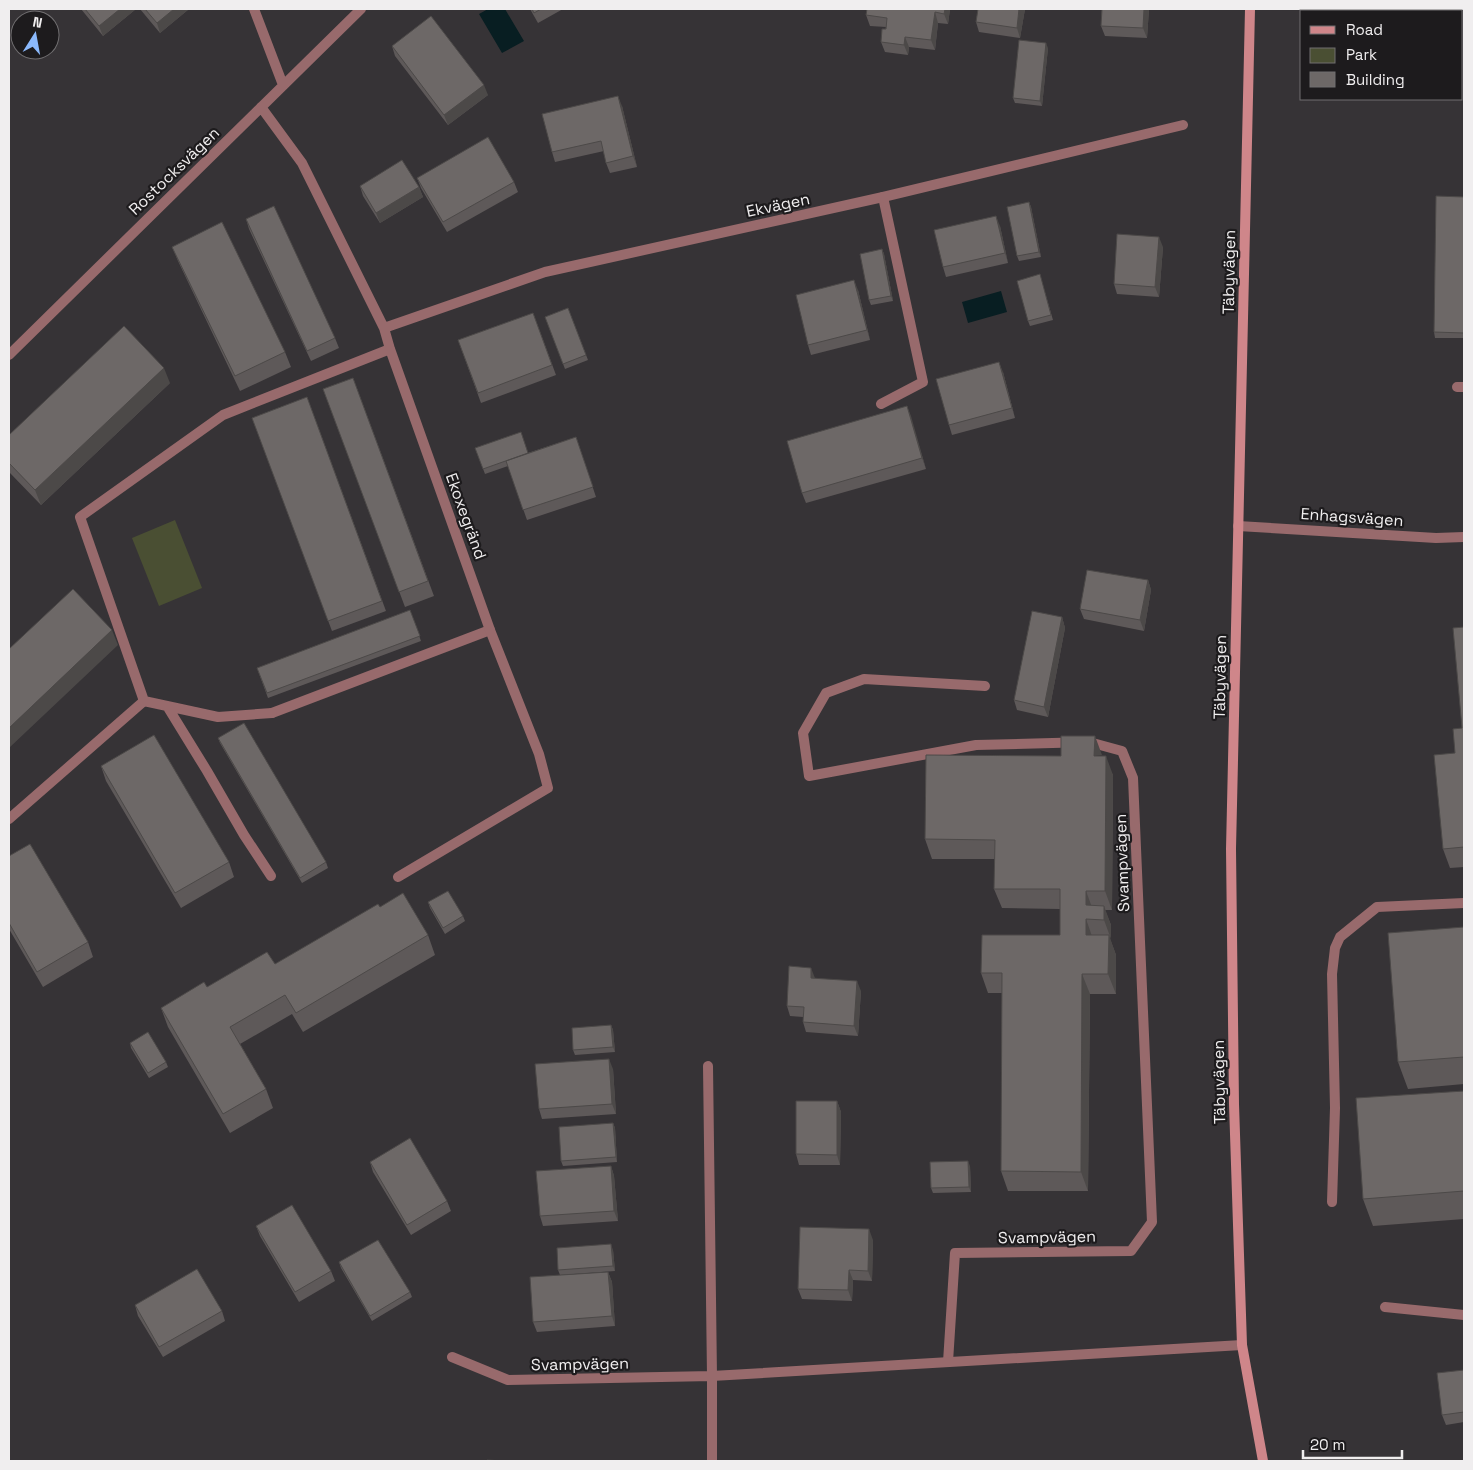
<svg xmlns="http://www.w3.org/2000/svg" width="1473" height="1470" font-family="'Space Grotesk',sans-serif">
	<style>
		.green { fill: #4a4f33 }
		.water { fill: #081e22 }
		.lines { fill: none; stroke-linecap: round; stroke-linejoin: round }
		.service { stroke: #986a6c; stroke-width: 10 }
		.minor { stroke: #986a6c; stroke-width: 10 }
		.tertiary { stroke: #986a6c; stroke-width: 10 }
		.secondary { stroke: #cf868a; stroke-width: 10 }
		.wall { fill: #5e5959 }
		.shaded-wall { fill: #4c4948 }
		.building { fill: #6d6867; stroke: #4c4948 }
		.labels { text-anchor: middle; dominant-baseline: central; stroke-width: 4.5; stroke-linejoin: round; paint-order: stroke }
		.street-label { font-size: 16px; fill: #f0eeef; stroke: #1d1b1d }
	</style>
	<rect width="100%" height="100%" fill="#363336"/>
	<!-- green -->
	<path class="green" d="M175,520l27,68 -43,18 -27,-68z"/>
	<!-- water -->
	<path class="water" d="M488,9h17l19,32 -22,12 -23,-39z
		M1001,291l6,21 -39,11 -6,-21z"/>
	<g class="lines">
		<!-- service -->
		<path class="service" d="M1457,387h7
			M881,404l42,-22 -40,-185
			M272,713l218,-83
			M1332,1202l3,-94 -3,-134 3,-26 5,-11 37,-30 87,-4
			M948,1362l7,-109 176,-2 21,-29 -19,-444 -11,-27 -33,-9 -113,3 -167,31 -6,-43 23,-40 38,-14 121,7"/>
		<!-- minor -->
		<path class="minor" d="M254,9l29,76
			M261,107l41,56 82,165 6,21 100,281 49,124 9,34 -150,89
			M384,328l161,-56 338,-75 300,-72
			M9,355l352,-346
			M144,701l74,16 54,-4
			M167,706l40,65 37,64 27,41
			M9,819l135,-118 -64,-184 143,-102 167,-66
			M708,1066l4,310v85
			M1385,1307l79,8
			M452,1357l56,23 204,-4 530,-31"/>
		<!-- tertiary -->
		<path class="tertiary" d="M1238,526l198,12 28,-1"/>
		<!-- secondary -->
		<path class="secondary" d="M1250,9l-19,840 3,255 8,241 21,116"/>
	</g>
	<!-- wall -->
	<path class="wall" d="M81,9h55l-33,27z
		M140,9h49l-29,24z
		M530,9h33l-25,14z
		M950,9l-2,15 -10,-1 -3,27 -26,-3 -1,8 -23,-3 -4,-10 5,-15 -16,-1 -4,-11z
		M1025,9l-5,29 -41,-6 -3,-10z
		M1102,9h47l-2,29 -42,-2 -4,-10z
		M392,46l96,49 -40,30 -53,-69z
		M1048,48l-6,58 -27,-3 -2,-5z
		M622,106l15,61 -27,6 -4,-10 -2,-12 -49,11 -3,-10z
		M417,178l97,4 4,10 -71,40 -26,-44z
		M360,186l59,1 4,10 -43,26 -17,-27z
		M1464,197v141h-29l-1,-6z
		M1029,202l2,5 10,50 -22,4 -2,-5z
		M246,219l89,119 4,10 -28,13 -62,-132z
		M1000,226l8,37 -62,14 -3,-10z
		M172,247l113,105 6,15 -51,24 -62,-130z
		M1163,247l-4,50 -42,-3 -3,-10z
		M882,249l2,5 9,47 -22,4 -2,-5z
		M1041,279l12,41 -23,6 -2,-5z
		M858,290l12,50 -59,15 -3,-10z
		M568,308l20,52 -23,9 -20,-52z
		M533,313l23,62 -75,28 -23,-63z
		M1003,372l12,46 -63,17 -3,-10z
		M353,378l81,218 -29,11 -82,-218z
		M170,383l-129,122 -32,-33v-37z
		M307,397l79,214 -54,20 -80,-213z
		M907,406l19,63 -120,34 -4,-10z
		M576,437l20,60 -69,23 -19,-54 -23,8 -10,-26 53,5z
		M1148,580l3,10 -7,41 -60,-12 -4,-10z
		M410,610l11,31 -153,57 -11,-30z
		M1062,617l3,11 -17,89 -31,-7 -3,-10z
		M1464,627v240l-14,1 -7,-19 12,-96 7,-25z
		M218,738l108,124 2,6 -26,15 -82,-140z
		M1061,756h41l11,19 -1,135h-7l6,15 -1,14 6,16v39h-26l-2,197h-80l-7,-20 1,-178h-14l-7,-20 79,-38v-26l-58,-1 -8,-19 1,-30h-63l-7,-20z
		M101,766l128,96 5,15 -53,31 -75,-127z
		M9,856l79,86 5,15 -50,30 -34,-58z
		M428,902l35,14 2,5 -20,13 -15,-26z
		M380,907l48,28 7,20 -132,77 -11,-18 -52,30 26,45 7,19 -43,25 -62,-106 -7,-19 46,-21 68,-23z
		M1464,927v157l-56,5 -10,-27z
		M815,978l46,13 -3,45 -52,-4 -3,-10v-5l-13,-1 -3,-10z
		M611,1025l2,5 2,22 -40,3 -2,-5z
		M130,1043l36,19 2,5 -19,11 -18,-30z
		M613,1069l3,45 -74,5 -3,-10z
		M1464,1091v128l-91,7 -10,-27z
		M837,1101l4,11 -1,53h-41l-3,-11z
		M613,1123l2,5 2,34 -54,4 -2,-5z
		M370,1162l77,39 4,10 -40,24 -38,-63z
		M611,1166l3,10 4,45 -75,5 -3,-10z
		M970,1166l1,26 -38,1 -2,-5z
		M256,1226l75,45 4,10 -36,21 -39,-66z
		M873,1240l-1,41 -19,-1 -1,21 -50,-2 -4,-10z
		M613,1250l2,21 -55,4 -2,-5z
		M339,1262l71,30 2,5 -40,24 -31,-53z
		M608,1272l4,10 3,44 -78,6 -4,-10z
		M135,1305l87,6 3,10 -62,36 -25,-41z
		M1464,1370v52l-18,3 -4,-10z"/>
	<!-- shaded-wall -->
	<path class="shaded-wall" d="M120,9h16l-33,27 -4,-10z
		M174,9h15l-29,24 -3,-10z
		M945,9h5l-2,15 -4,-10z
		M1019,9h6l-5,29 -3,-10z
		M1144,9h5l-2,29 -4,-10z
		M935,12l3,11 -3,27 -4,-10z
		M905,37l4,10 -1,8 -4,-10z
		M1046,43l2,5 -6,58 -2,-5z
		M484,85l4,10 -40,30 -4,-10z
		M618,96l4,10 15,61 -4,-11z
		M419,187l4,10 -43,26 -4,-10z
		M1029,202l2,5 10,50 -2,-5z
		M996,216l4,10 8,37 -3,-10z
		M1159,237l4,10 -4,50 -4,-10z
		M882,249l2,5 9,47 -2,-5z
		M854,280l4,10 12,50 -3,-10z
		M999,362l4,10 12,46 -3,-10z
		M164,368l6,15 -129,122 -6,-15z
		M907,406l4,10 15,53 -4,-11z
		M1148,580l3,10 -7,41 -4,-11z
		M1062,617l3,11 -17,89 -4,-10z
		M112,630l6,15 -109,103v-20z
		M1095,736l7,19 -8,1z
		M1106,756l7,19 -1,135 -7,-19z
		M1086,891l7,19 -7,-5z
		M1104,906l7,19v14l-7,-19z
		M1086,919l7,20 -7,-4z
		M1109,935l7,20v39l-8,-20z
		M811,968l4,10h-4z
		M1082,974l8,20 -2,197 -7,-19z
		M857,981l4,10 -3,45 -4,-10z
		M611,1025l2,5 2,22 -2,-5z
		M609,1059l4,10 3,45 -4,-10z
		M837,1101l4,11 -1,53 -3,-10z
		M613,1123l2,5 2,34 -1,-5z
		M968,1161l2,5 1,26 -2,-5z
		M611,1166l3,10 4,45 -4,-10z
		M869,1229l4,11 -1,41 -4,-10z
		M611,1244l2,6 2,21 -2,-5z
		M849,1270l4,10 -1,21 -4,-11z
		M608,1272l4,10 3,44 -3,-10z"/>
	<!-- building -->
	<path class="building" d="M85,9h35l-21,17z
		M145,9h29l-17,14z
		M532,9h9l-7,4z
		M867,9h78l-1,5 -9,-2 -4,28 -26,-3 -1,8 -23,-3 1,-13h4l1,-11 -21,-3z
		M978,9h41l-2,19 -41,-6z
		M1102,9h42l-1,19 -42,-2z
		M431,16l53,69 -40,30 -52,-69z
		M1019,40l27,3 -6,58 -27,-3z
		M618,96l15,60 -27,7 -5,-22 -49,11 -10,-38z
		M488,137l26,45 -71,40 -26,-44z
		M402,160l17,27 -43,26 -16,-27z
		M1436,196l28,1v136l-30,-1z
		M1029,202l10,50 -22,4 -10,-49z
		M274,206l61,132 -28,13 -61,-132z
		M996,216l9,37 -62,14 -9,-37z
		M222,222l63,130 -50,24 -63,-129z
		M1117,234l42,3 -4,50 -41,-3z
		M882,249l9,47 -22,4 -9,-46z
		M1040,274l11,41 -23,6 -11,-40z
		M854,280l13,50 -59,15 -12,-50z
		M568,308l18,47 -23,9 -18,-47z
		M533,313l19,52 -74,28 -20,-53z
		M124,326l40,42 -129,122 -26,-27v-28z
		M999,362l13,46 -63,17 -13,-46z
		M353,378l75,203 -29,11 -76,-203z
		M307,397l75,204 -54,20 -76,-203z
		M907,406l15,52 -120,35 -15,-52z
		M521,432l7,21 -45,16 -8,-21z
		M576,437l17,50 -70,23 -17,-49z
		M1087,570l61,10 -8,40 -60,-11z
		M73,589l39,41 -103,98v-79z
		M410,610l10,26 -153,57 -10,-25z
		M1032,611l30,6 -18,90 -30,-7z
		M1464,627v220l-21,2 -9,-94 21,-2 -2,-24 9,-1 -9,-100z
		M244,723l82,139 -26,16 -82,-140z
		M154,735l75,127 -54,31 -74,-127z
		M1061,736h34l-1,20h12l-1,135h-19v14l18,1v14l-18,-1v16h23l-1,39h-26l-1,198 -80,-1 1,-198h-21l1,-38h78v-46h-66l1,-49 -70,-1 1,-84 135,1z
		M30,844l58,98 -51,30 -28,-49v-67z
		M448,891l15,25 -20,12 -15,-26z
		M403,893l25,42 -132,78 -11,-18 -55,32 36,62 -43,25 -62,-106 43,-26 3,5 60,-35 8,12 103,-60 2,3z
		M1464,927v130l-66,5 -10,-129z
		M789,966l22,2v10l46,3 -3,45 -51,-4 1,-15 -17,-1z
		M611,1025l2,22 -40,3 -1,-22z
		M148,1032l18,30 -18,11 -18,-30z
		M609,1059l3,45 -73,5 -4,-45z
		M1464,1091v100l-101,8 -7,-101z
		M796,1101h41v54l-41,-1z
		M613,1123l3,34 -55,4 -2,-34z
		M410,1138l37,63 -40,24 -37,-63z
		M968,1161l1,26 -38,1 -1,-26z
		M611,1166l3,45 -74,5 -4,-45z
		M292,1205l39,66 -36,21 -39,-66z
		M800,1227l69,2 -1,42 -19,-1 -1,20 -50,-1z
		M378,1240l32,52 -40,24 -31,-54z
		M611,1244l2,22 -55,4 -1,-22z
		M197,1269l25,42 -63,36 -24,-42z
		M608,1272l4,44 -79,6 -3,-45z
		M1464,1370v42l-22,3 -5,-42z
		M487,1460l16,1h-16z"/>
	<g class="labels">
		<!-- street labels -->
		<g class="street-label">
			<text transform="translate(174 171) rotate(-44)">Rostocksvägen</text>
			<text transform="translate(778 205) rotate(-12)">Ekvägen</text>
			<text transform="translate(1229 272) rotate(-89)">Täbyvägen</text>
			<text transform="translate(466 516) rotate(70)">Ekoxegränd</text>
			<text transform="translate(1352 517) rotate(4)">Enhagsvägen</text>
			<text transform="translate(1220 677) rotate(-89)">Täbyvägen</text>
			<text transform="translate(1122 863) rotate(-92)">Svampvägen</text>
			<text transform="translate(1219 1082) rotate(-91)">Täbyvägen</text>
			<text transform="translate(1047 1237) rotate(-1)">Svampvägen</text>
			<text transform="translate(580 1364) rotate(-1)">Svampvägen</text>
		</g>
	</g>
	<!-- border -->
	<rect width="1473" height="1470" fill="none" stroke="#f0eeef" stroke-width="20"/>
	<!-- legend -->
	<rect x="1300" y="10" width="162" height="90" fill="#1d1b1d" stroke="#716f71"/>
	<rect x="1310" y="26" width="25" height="8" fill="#cf868a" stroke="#716f71"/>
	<text x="1346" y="35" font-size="15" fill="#f0eeef">Road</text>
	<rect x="1310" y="48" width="25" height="15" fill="#4a4f33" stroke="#716f71"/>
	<text x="1346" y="60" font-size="15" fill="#f0eeef">Park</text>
	<rect x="1310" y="72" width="25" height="15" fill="#6d6867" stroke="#716f71"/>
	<text x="1346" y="85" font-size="15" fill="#f0eeef">Building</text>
	<!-- north arrow -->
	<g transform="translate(35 35) rotate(11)"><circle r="24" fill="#1d1b1d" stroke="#716f71"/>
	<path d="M0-4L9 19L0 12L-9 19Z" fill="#8bb9fc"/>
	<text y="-8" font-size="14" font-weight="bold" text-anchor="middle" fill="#f0eeef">N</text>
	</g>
	<!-- scale -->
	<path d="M1303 1450v8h99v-8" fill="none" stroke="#f0eeef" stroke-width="2.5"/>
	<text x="1310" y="1450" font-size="15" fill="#f0eeef" stroke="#1d1b1d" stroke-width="4" paint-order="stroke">20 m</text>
</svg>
